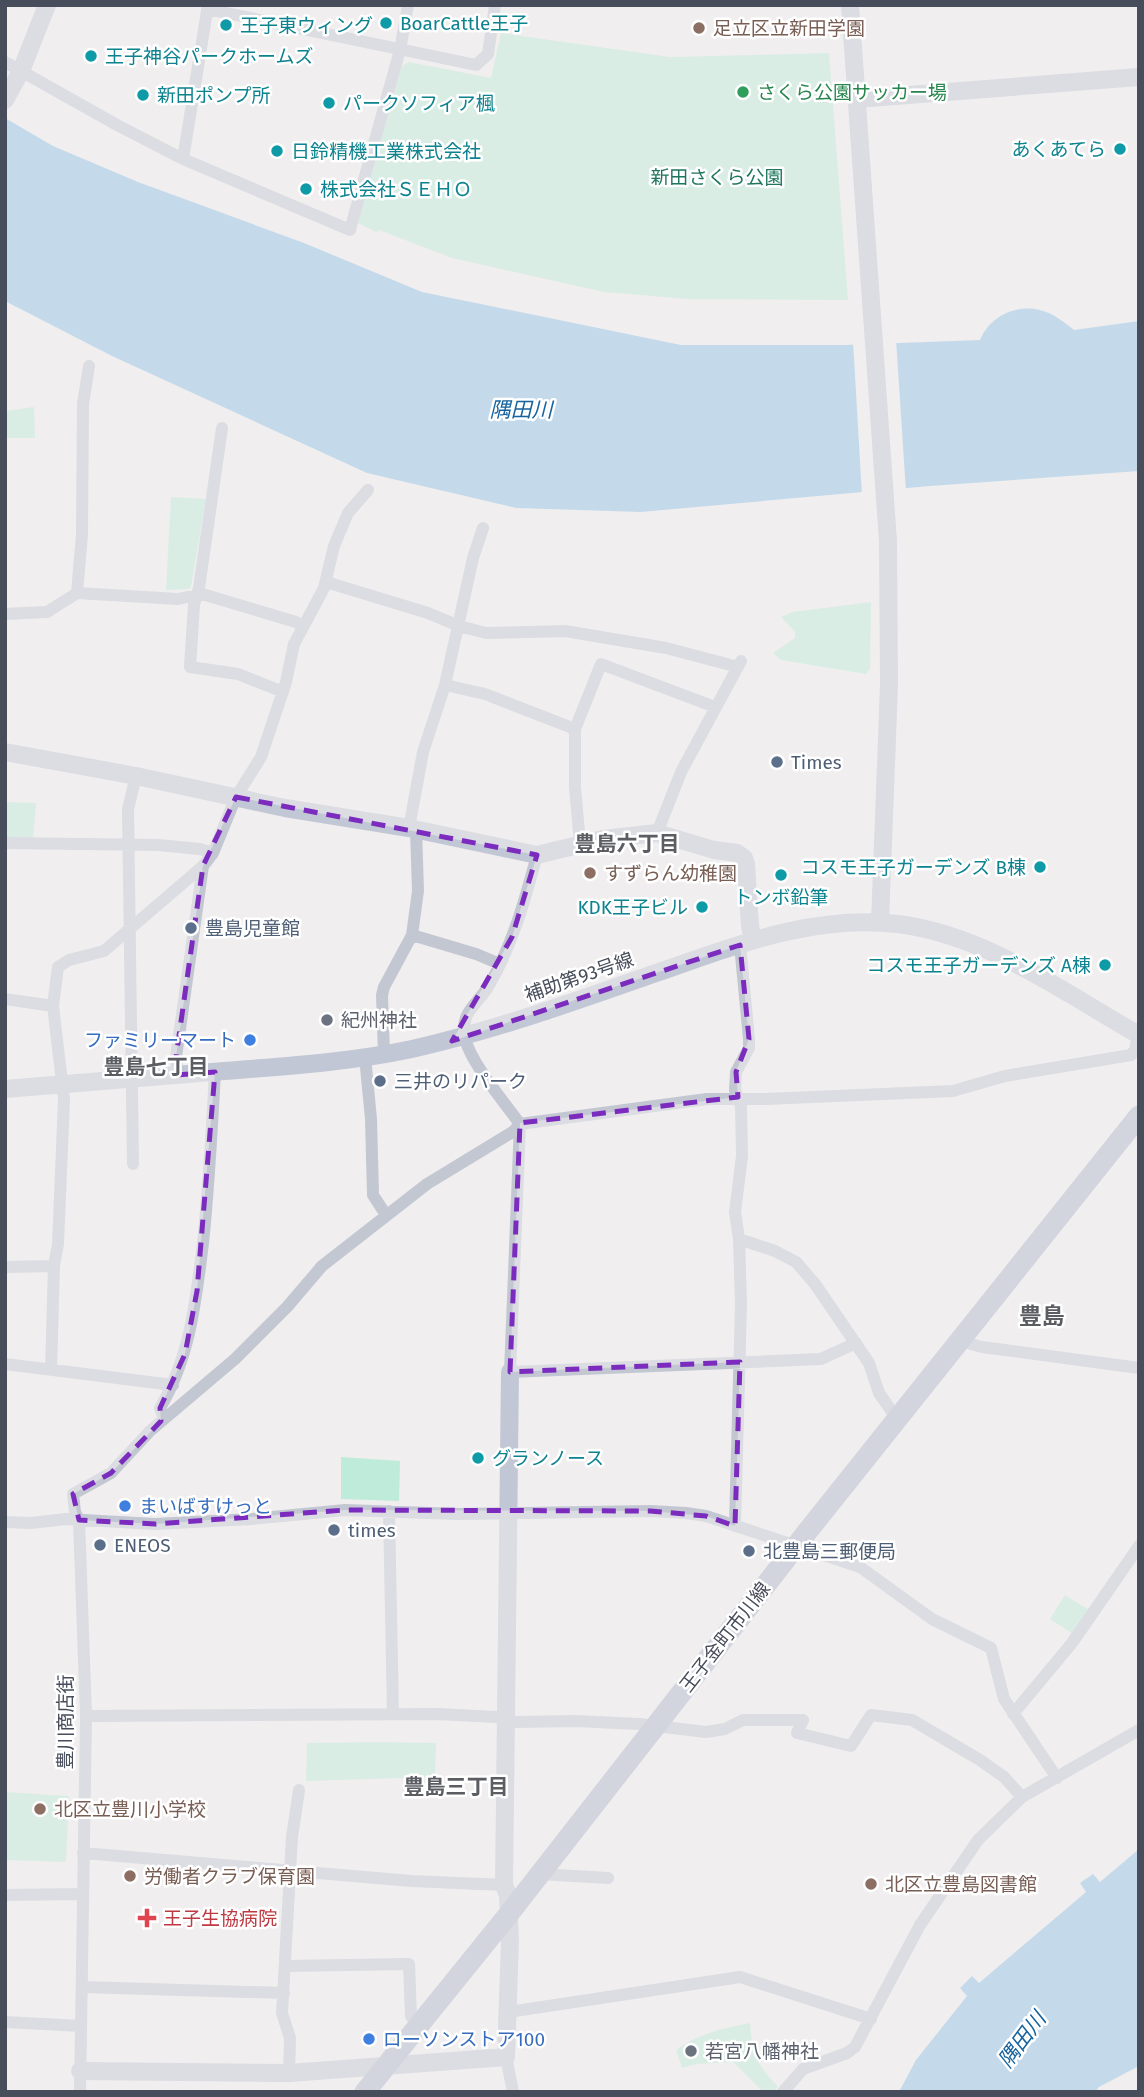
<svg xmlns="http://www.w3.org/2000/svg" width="1144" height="2097" font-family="'Fira Sans','Noto Sans JP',sans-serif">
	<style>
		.green { fill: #bfebda }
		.water { fill: #8fc0e5 }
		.pier { fill: #f0eeee }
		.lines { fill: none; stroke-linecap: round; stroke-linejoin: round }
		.street { stroke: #c2c7d2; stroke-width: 12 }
		.secondary { stroke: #c2c7d5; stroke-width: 18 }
		.primary { stroke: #afb7cb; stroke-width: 21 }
		.marked { fill: none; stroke: #7b2cbf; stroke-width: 5; stroke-dasharray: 14 9; stroke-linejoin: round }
		.culture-dot { fill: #0f9aa8; stroke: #fff; stroke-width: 2.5 }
		.education-dot { fill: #8d6e63; stroke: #fff; stroke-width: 2.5 }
		.leisure-dot { fill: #2e9e5b; stroke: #fff; stroke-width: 2.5 }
		.service-dot { fill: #5c6f8a; stroke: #fff; stroke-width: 2.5 }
		.worship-dot { fill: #6b7280; stroke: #fff; stroke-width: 2.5 }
		.shop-dot { fill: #3f7fe0; stroke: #fff; stroke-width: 2.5 }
		.health-dot { fill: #e0444e; stroke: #fff; stroke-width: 2.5 }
		.labels { text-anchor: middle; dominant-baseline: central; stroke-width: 5; stroke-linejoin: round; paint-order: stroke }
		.culture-label { font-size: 19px; fill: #0d838f; stroke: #fff; text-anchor: start }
		.education-label { font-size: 19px; fill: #785e54; stroke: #fff; text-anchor: start }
		.leisure-label { font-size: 19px; fill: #27864d; stroke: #fff; text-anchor: start }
		.park-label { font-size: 19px; fill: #1d765d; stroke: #fff }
		.service-label { font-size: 19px; fill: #4e5e75; stroke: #fff; text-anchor: start }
		.street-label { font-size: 19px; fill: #474d5a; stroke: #fff }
		.worship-label { font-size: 19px; fill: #5b616d; stroke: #fff; text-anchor: start }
		.shop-label { font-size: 19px; fill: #366cbe; stroke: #fff; text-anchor: start }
		.health-label { font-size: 19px; fill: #be3a42; stroke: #fff; text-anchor: start }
		.water-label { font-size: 21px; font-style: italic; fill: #16639e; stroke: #fff }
		.neighbourhood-label { font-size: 21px; font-weight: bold; fill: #5b5d62; stroke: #fff }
		.quarter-label { font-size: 23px; font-weight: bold; fill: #5b5d62; stroke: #fff }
	</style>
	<rect width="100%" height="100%" fill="#f0eeee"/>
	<!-- green -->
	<path class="green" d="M501,33l169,24 159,-4 19,247 -160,-1 -84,-7 -152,-34 -73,-28 -1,3 -20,-10 44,-157 7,-4 82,16z
		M34,407l1,31h-30v-27z
		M171,497l35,2 -15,88 -2,2 -23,1z
		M871,602l-1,67 -4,5 -85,-14 -8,-7 22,-15v-6l-14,-15 11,-5z
		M5,802l31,1 -3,36h-28z
		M341,1457l59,4 -1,40 -58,-2z
		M1065,1595l24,15 -16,24 -23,-15z
		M381,1742l55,1 -1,34 -129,4 1,-38z
		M5,1792l64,4 -3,66 -61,-2z
		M750,2023c3,33 5,39 28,64l-5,5h-10l-30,-30 -37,2 -14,4 -6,-18c22,-16 47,-22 74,-27z"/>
	<!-- water -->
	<path class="water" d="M5,118l48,28 85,36 166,61 118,49 259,53h163l136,-5c9,-23 35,-36 60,-30 13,3 24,12 34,20l65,-9v150l-209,15 -289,26 -125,-4 -149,-35 -255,-117 -107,-55z
		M1139,1849v217l-40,21 -4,5h-196l17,-32 51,-64 -7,-8 12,-12 7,7 107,-91 -6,-9 13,-9 7,8z"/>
	<!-- pier -->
	<path class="pier" d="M896,339l10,153 -44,4 -9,-155z"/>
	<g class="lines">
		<!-- street -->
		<path class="street" d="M207,9l269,56 12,-11 7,-49
			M5,62l112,63 66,34 167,71 50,-180 8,-45
			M183,159l25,-154
			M222,428l-23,160 -5,17 -4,62 48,7 45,18
			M326,582l102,31 31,13 27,7 79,-2 101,17 72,19
			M77,593l5,-59 1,-130 6,-38
			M5,614l42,-2 30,-19 101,6 24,-5 94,28 6,4
			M445,685l40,9 90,35
			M409,828l14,-76 22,-67 28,-127 10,-30
			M657,833l24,-61 60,-111
			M5,843l153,2 42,4 13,4
			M580,844l-5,-57v-58l26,-65 114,43
			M412,935l64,19 24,10
			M5,999l48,7
			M384,1054l-2,-59 2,-8 28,-52 6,-44 -2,-62
			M365,1057l6,62 2,76 13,20
			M177,1075l-1,-18 27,-191 10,-13 23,-56 25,-40 25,-75 8,-38 30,-56 10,-42 14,-33 20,-23
			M520,1124l-10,248 311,-13 35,-16
			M520,1124c-15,-21 -50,-62 -55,-86 -5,-26 11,-32 23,-51 24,-40 37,-87 49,-132
			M133,1164l-5,-355 8,-33
			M739,1239l36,12 21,11 19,22 54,79 10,30 18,26
			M5,1267l49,-1
			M961,1338l10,6 11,3 157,21
			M5,1364l168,21
			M51,1369l3,-103 4,-22 6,-145 -11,-93 5,-39 11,-7 35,-9 99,-85
			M164,1418l-4,-10c30,-50 36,-108 43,-165 6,-57 9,-114 12,-171
			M389,1511l4,203
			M5,1522l26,1 35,-4 89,5 97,-5 93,-9 112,4 193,-3 36,2 20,3 154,51 72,52 59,29 13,51 53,79
			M735,1526l6,-222 -2,-65 -4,-27 7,-56 -1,-50 -6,-16 1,-18 13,-24v-9l-9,-94
			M1013,1714l59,-71 67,-97
			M86,1716l352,-2 58,3 19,5 61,-1 63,3 67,8 19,-3 18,-9h60l-6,13 54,13 20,-31 41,5 68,40 24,17 18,20
			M83,1853l328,28 93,4
			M540,1874l68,4
			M5,1895l77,-1
			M285,1966l124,-2 2,52 6,9
			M82,1987l202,6
			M508,2012l232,-35 131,42
			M5,2022l76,4
			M506,2057l7,35
			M289,2073l1,-35 -8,-25 10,-176 7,-47
			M80,2092l6,-376 -7,-196 -4,-8 -2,-18 38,-21 39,-42 85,-72 52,-52 35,-41 105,-82 87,-53 6,-7 187,-25h59l187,-8 52,-15 126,-21 4,-5 3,-16
			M783,2092l20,-23 44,-16 8,-6 65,-122 58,-85 44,-43 117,-67"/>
		<!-- secondary -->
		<path class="secondary" d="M850,5l38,536 1,144 -9,237
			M857,99l282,-22
			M5,100l16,-29 26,-66
			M5,752l131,24 149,32 124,20 128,27 66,-16 54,-6 57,17 23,3 7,5 2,6 4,62 3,14
			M5,1089c73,-6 146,-12 219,-18 63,-5 127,-9 188,-22 84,-19 164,-48 244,-76 79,-27 157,-59 242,-49 88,11 165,68 241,111
			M80,2071l209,2 217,-16 4,-117 -2,-45 -4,-10 6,-513"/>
		<!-- primary -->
		<path class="primary" d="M365,2092l143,-177 299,-383 332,-416"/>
	</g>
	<!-- marked area -->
	<path d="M0 0H1144V2097H0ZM236,797l301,58 -25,82 -60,104 288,-96 9,94 -13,33 2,25 -218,26 -10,249 230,-10 -5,164 -29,-10 -56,-5 -305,-1 -190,14 -76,-4 -6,-26 38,-21 50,-52 -1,-13 25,-54 12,-63 18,-219 -38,3 -1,-18 27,-191z" fill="#f0eeee" fill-opacity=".55" fill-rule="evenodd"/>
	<path class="marked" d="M236,797l301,58 -25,82 -60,104 288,-96 9,94 -13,33 2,25 -218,26 -10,249 230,-10 -5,164 -29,-10 -56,-5 -305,-1 -190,14 -76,-4 -6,-26 38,-21 50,-52 -1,-13 25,-54 12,-63 18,-219 -38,3 -1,-18 27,-191z"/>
	<!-- markers -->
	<g class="culture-dot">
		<circle cx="386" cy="23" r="7"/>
		<circle cx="226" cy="25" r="7"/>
		<circle cx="91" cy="56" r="7"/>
		<circle cx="143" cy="95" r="7"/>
		<circle cx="329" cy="103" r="7"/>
		<circle cx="1120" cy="149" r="7"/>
		<circle cx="277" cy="151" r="7"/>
		<circle cx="306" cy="189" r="7"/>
		<circle cx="1040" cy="867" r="7"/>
		<circle cx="781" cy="875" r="7"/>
		<circle cx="702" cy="907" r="7"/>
		<circle cx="1105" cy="965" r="7"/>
		<circle cx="478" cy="1458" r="7"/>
	</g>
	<g class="education-dot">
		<circle cx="699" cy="28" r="7"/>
		<circle cx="590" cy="873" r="7"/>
		<circle cx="40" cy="1809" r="7"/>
		<circle cx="130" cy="1876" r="7"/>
		<circle cx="871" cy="1884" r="7"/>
	</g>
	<circle class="leisure-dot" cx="743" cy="92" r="7"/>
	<g class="service-dot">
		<circle cx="777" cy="762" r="7"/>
		<circle cx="191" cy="928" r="7"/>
		<circle cx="380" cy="1081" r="7"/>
		<circle cx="334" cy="1530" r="7"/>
		<circle cx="100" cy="1545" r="7"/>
		<circle cx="749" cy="1551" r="7"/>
	</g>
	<g class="worship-dot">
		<circle cx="327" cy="1020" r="7"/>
		<circle cx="691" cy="2051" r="7"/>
	</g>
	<g class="shop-dot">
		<circle cx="250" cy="1040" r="7"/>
		<circle cx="125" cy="1506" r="7"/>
		<circle cx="369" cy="2039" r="7"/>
	</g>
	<path class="health-dot" d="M143.5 1907.5h7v7h7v7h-7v7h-7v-7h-7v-7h7z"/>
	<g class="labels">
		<!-- culture labels -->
		<g class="culture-label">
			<text x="400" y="23">BoarCattle王子</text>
			<text x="240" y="25">王子東ウィング</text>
			<text x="105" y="56">王子神谷パークホームズ</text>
			<text x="157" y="95">新田ポンプ所</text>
			<text x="343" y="103">パークソフィア楓</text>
			<text x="1106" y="149" text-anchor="end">あくあてら</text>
			<text x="291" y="151">日鈴精機工業株式会社</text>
			<text x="320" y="189">株式会社ＳＥＨＯ</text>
			<text x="1026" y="867" text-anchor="end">コスモ王子ガーデンズ B棟</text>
			<text x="781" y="897" text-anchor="middle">トンボ鉛筆</text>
			<text x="688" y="907" text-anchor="end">KDK王子ビル</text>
			<text x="1091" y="965" text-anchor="end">コスモ王子ガーデンズ A棟</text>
			<text x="492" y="1458">グランノース</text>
		</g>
		<!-- education labels -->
		<g class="education-label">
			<text x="713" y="28">足立区立新田学園</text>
			<text x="604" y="873">すずらん幼稚園</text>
			<text x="54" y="1809">北区立豊川小学校</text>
			<text x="144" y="1876">労働者クラブ保育園</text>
			<text x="885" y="1884">北区立豊島図書館</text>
		</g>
		<!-- leisure labels -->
		<g class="leisure-label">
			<text x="757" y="92">さくら公園サッカー場</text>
		</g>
		<!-- park labels -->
		<g class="park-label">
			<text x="717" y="177">新田さくら公園</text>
		</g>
		<!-- service labels -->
		<g class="service-label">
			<text x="791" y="762">Times</text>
			<text x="205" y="928">豊島児童館</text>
			<text x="394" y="1081">三井のリパーク</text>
			<text x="348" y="1530">times</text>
			<text x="114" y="1545">ENEOS</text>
			<text x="763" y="1551">北豊島三郵便局</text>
		</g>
		<!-- street labels -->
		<g class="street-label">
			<text transform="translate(579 977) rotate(-19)">補助第93号線</text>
			<text transform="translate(725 1637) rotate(-52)">王子金町市川線</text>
			<text transform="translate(65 1722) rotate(-90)">豊川商店街</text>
		</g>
		<!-- worship labels -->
		<g class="worship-label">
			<text x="341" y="1020">紀州神社</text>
			<text x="705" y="2051">若宮八幡神社</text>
		</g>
		<!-- shop labels -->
		<g class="shop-label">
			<text x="236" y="1040" text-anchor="end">ファミリーマート</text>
			<text x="139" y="1506">まいばすけっと</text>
			<text x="383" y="2039">ローソンストア100</text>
		</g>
		<!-- health labels -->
		<g class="health-label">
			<text x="163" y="1918">王子生協病院</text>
		</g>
		<!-- water labels -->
		<g class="water-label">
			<text x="521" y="410">隅田川</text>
			<text transform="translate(1022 2040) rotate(-53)">隅田川</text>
		</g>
		<!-- neighbourhood labels -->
		<g class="neighbourhood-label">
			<text x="627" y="844">豊島六丁目</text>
			<text x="156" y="1067">豊島七丁目</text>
			<text x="456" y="1787">豊島三丁目</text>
		</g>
		<!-- quarter labels -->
		<g class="quarter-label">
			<text x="1042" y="1316">豊島</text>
		</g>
	</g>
	<!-- border -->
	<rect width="1144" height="2097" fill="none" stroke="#474d5a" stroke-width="14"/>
</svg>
